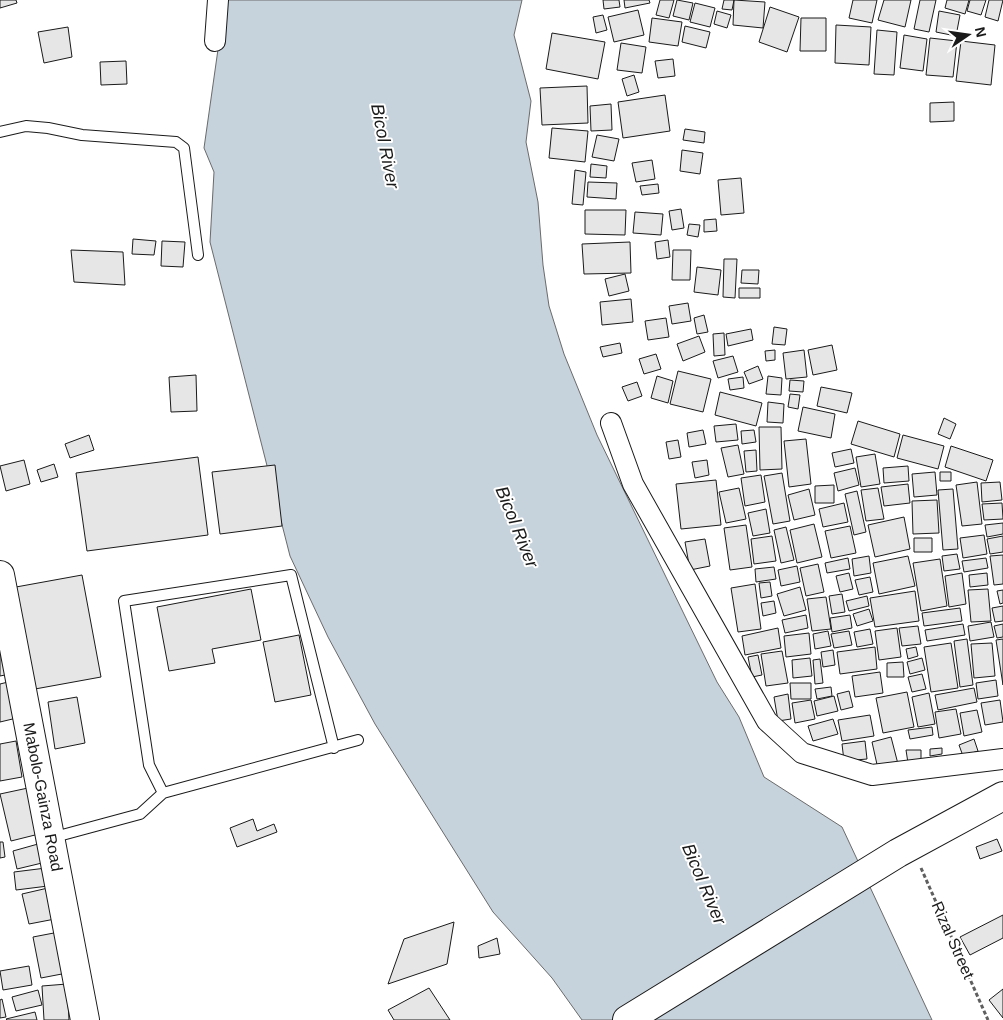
<svg xmlns="http://www.w3.org/2000/svg" width="1003" height="1020" font-family="Arial,sans-serif">
	<style>
		.water { fill: #c6d2dc; stroke: #6a6a6a }
		.building { fill: #e6e6e6; stroke: #1a1a1a }
		.lines { fill: none; stroke-linecap: round; stroke-linejoin: round }
		.service-casing { stroke: #1a1a1a; stroke-width: 12 }
		.minor-casing { stroke: #1a1a1a; stroke-width: 22 }
		.secondary-casing { stroke: #1a1a1a; stroke-width: 30 }
		.path { stroke: #5f5f5f; stroke-width: 3; stroke-dasharray: 4 2.5; stroke-linecap: butt }
		.service { stroke: #fff; stroke-width: 10 }
		.minor { stroke: #fff; stroke-width: 20 }
		.secondary { stroke: #fff; stroke-width: 28 }
		.labels { text-anchor: middle; dominant-baseline: central; stroke-width: 4; stroke-linejoin: round; paint-order: stroke }
		.street-label { font-size: 16px; fill: #1a1a1a; stroke: #fff }
		.water-label { font-size: 18px; font-style: italic; fill: #1a1a1a; stroke: #fff }
	</style>
	<rect width="100%" height="100%" fill="#fff"/>
	<!-- water -->
	<path class="water" d="M225,0h297l-8,35 17,66 -5,41 12,60 5,63 6,41 15,48 33,81 120,247 22,35 25,60 78,50 90,193h-350l-30,-42 -59,-66 -118,-188 -47,-87 -38,-81 -80,-314 4,-70 -10,-24z"/>
	<!-- building -->
	<path class="building" d="M0,0h16l1,3 -17,5z
		M603,0h16l1,7 -16,2z
		M624,0h25l1,3 -25,5z
		M660,0h14l-5,18 -13,-3z
		M677,0l16,3 -4,17 -16,-4z
		M724,0h10l-2,10 -10,-1z
		M734,0l31,2 -2,26 -30,-3z
		M853,0h24l-5,23 -23,-5z
		M884,0h27l-6,27 -27,-7z
		M920,0h16l-7,32 -15,-3z
		M947,0h22l-4,14 -20,-6z
		M970,0h16l-5,15 -14,-4z
		M989,0h14l-5,21 -13,-4z
		M695,3l20,5 -5,19 -20,-5z
		M770,7l29,10 -12,35 -28,-10z
		M638,10l6,25 -30,7 -6,-25z
		M717,11l14,4 -4,13 -13,-4z
		M939,11l21,4 -4,21 -20,-4z
		M603,15l4,15 -11,3 -3,-16z
		M652,18l30,4 -4,24 -29,-4z
		M801,18h25v33h-26z
		M836,25l35,2 -2,38 -34,-2z
		M685,26l25,6 -4,16 -24,-6z
		M68,27l4,30 -28,6 -6,-31z
		M877,30l20,2 -3,43 -20,-1z
		M552,33l53,9 -7,37 -52,-10z
		M904,35l23,4 -4,32 -23,-3z
		M930,38l27,3 -4,36 -27,-2z
		M961,41l34,4 -4,40 -35,-4z
		M621,43l25,4 -4,26 -25,-3z
		M673,59l2,17 -17,2 -3,-17z
		M126,61l1,23 -26,1 -1,-23z
		M634,75l5,17 -12,4 -5,-17z
		M587,86l1,37 -46,2 -2,-37z
		M665,95l5,36 -47,7 -5,-36z
		M954,102v19l-24,1v-19z
		M611,104l1,26 -21,1 -1,-25z
		M552,128l36,3 -3,31 -36,-4z
		M685,129l20,3 -1,11 -21,-3z
		M597,135l22,4 -5,22 -22,-4z
		M682,150l21,3 -3,21 -20,-3z
		M652,160l3,19 -19,3 -4,-19z
		M591,164l16,2 -1,12 -16,-1z
		M575,170l11,2 -3,33 -11,-1z
		M741,178l3,35 -23,2 -3,-35z
		M588,182l29,1 -1,16 -29,-2z
		M658,184l1,9 -17,2 -2,-9z
		M681,209l3,19 -12,2 -3,-19z
		M585,210h41l-1,25 -40,-1z
		M635,212l28,2 -2,21 -28,-2z
		M716,219l1,12 -13,1v-12z
		M689,224l11,1 -2,12 -11,-2z
		M133,239l23,2 -2,14 -22,-1z
		M668,240l2,17 -13,2 -2,-17z
		M162,241l23,1 -2,25 -22,-1z
		M630,242l1,31 -47,1 -2,-30z
		M71,250l52,2 2,33 -51,-3z
		M673,250h18l-1,30h-18z
		M724,259h13l-2,39 -12,-1z
		M697,267l24,3 -3,25 -24,-3z
		M742,270h17l-1,14 -17,-1z
		M625,274l4,17 -20,5 -4,-17z
		M739,288h21v10h-21z
		M631,299l2,23 -31,3 -2,-23z
		M688,303l3,18 -19,3 -3,-18z
		M704,315l4,17 -11,2 -3,-16z
		M666,318l3,19 -21,3 -3,-19z
		M774,327l13,2 -2,16 -13,-1z
		M751,329l2,11 -25,6 -2,-12z
		M724,333l1,22 -11,1 -1,-22z
		M699,336l6,16 -22,9 -6,-17z
		M620,343l2,10 -19,4 -3,-10z
		M832,345l5,25 -24,5 -5,-25z
		M775,350v10l-9,1 -1,-10z
		M804,350l3,27 -21,2 -3,-26z
		M656,354l5,15 -17,5 -5,-15z
		M733,356l5,16 -20,6 -5,-17z
		M758,366l5,13 -14,5 -5,-12z
		M678,371l33,8 -8,33 -33,-8z
		M196,375l1,36 -26,1 -2,-35z
		M657,376l16,5 -5,22 -17,-5z
		M768,376l14,2 -1,17 -15,-1z
		M743,377l1,11 -14,2 -2,-11z
		M790,380l14,1 -1,11 -14,-1z
		M637,382l5,14 -14,5 -6,-14z
		M821,387l31,6 -5,20 -30,-7z
		M720,392l42,11 -6,23 -41,-11z
		M790,394l10,1 -2,14 -10,-2z
		M768,402l16,2 -1,19 -16,-1z
		M803,407l32,7 -4,24 -33,-7z
		M944,418l12,6 -6,15 -12,-5z
		M858,421l42,13 -6,23 -43,-13z
		M736,424l2,16 -22,2 -2,-16z
		M759,427h22l1,42 -22,1z
		M703,430l3,14 -17,3 -2,-14z
		M754,430l2,12 -14,2 -1,-13z
		M89,435l5,15 -24,8 -5,-14z
		M903,435l41,11 -6,23 -41,-11z
		M806,439l5,45 -22,3 -5,-46z
		M678,440l3,17 -12,2 -3,-17z
		M738,445l6,29 -16,3 -7,-29z
		M951,446l42,14 -7,21 -41,-14z
		M851,449l3,14 -19,4 -3,-14z
		M756,450l1,21 -11,1 -2,-21z
		M875,454l5,30 -19,3 -5,-30z
		M198,457l10,78 -121,16 -11,-78z
		M24,460l6,24 -24,7 -6,-25z
		M707,460l2,15 -14,3 -3,-16z
		M54,464l4,13 -17,5 -4,-12z
		M275,465l7,61 -62,8 -8,-62z
		M908,466l1,15 -25,2 -1,-15z
		M855,468l4,17 -21,6 -4,-18z
		M935,472l2,23 -23,2 -2,-23z
		M940,472h11v9h-11z
		M782,473l8,48 -17,3 -9,-48z
		M761,475l4,27 -20,4 -4,-28z
		M716,480l5,45 -40,4 -5,-45z
		M977,482l5,42 -20,2 -6,-41z
		M1000,482l2,18 -20,2 -1,-19z
		M908,484l2,19 -26,3 -3,-19z
		M834,485v18h-19v-17z
		M739,488l7,31 -20,4 -7,-31z
		M878,488l6,31 -18,2 -5,-31z
		M809,489l6,26 -21,5 -6,-25z
		M953,489l5,60 -15,1 -5,-60z
		M857,491l9,41 -12,3 -9,-41z
		M937,500l2,33 -26,1 -1,-33z
		M844,503l4,19 -25,5 -4,-18z
		M1002,503l1,16 -19,1 -2,-16z
		M766,509l4,24 -17,3 -5,-23z
		M904,517l6,32 -35,8 -7,-32z
		M1003,523v11l-16,3 -2,-12z
		M814,524l8,33 -25,6 -7,-33z
		M746,525l6,42 -22,3 -6,-42z
		M850,526l6,27 -25,5 -6,-27z
		M786,527l8,33 -13,3 -7,-33z
		M984,535l3,19 -24,4 -3,-20z
		M772,536l4,25 -22,3 -3,-25z
		M1003,536v16l-13,2 -3,-15z
		M914,538h18v14h-18z
		M705,539l5,27 -20,4 -5,-28z
		M957,554l3,15 -16,2 -2,-15z
		M1003,555v29l-9,1 -4,-29z
		M869,556l2,17 -17,3 -2,-17z
		M908,556l7,30 -36,8 -6,-31z
		M848,558l2,11 -23,4 -2,-10z
		M986,558l2,10 -24,4 -2,-11z
		M940,559l7,47 -26,5 -8,-48z
		M818,564l6,28 -18,4 -6,-28z
		M797,566l3,16 -19,4 -3,-16z
		M774,567l2,12 -20,3 -1,-13z
		M849,573l4,16 -13,3 -4,-16z
		M962,573l4,31 -17,3 -4,-31z
		M987,573l1,12 -18,2 -1,-12z
		M82,575l19,102 -66,12 -19,-102z
		M870,577l3,15 -14,3 -4,-15z
		M770,582l2,14 -11,2 -2,-15z
		M755,584l6,45 -23,3 -7,-44z
		M800,587l6,23 -22,6 -7,-22z
		M251,589l10,51 -49,9 3,14 -46,8 -12,-64z
		M988,589l3,32 -20,1 -3,-32z
		M1003,590v13l-3,1 -3,-13z
		M915,591l4,30 -44,6 -5,-29z
		M842,594l3,18 -13,2 -3,-18z
		M867,596l2,10 -20,5 -3,-10z
		M826,597l5,32 -19,2 -5,-32z
		M774,601l2,12 -13,3 -2,-13z
		M1003,606v15l-8,1 -3,-14z
		M960,608l2,13 -38,5 -2,-13z
		M869,609l4,12 -16,5 -4,-12z
		M806,615l2,13 -23,5 -3,-13z
		M850,615l2,13 -20,4 -2,-14z
		M991,622l3,15 -24,4 -2,-15z
		M963,624l2,11 -38,6 -2,-11z
		M1003,624v13l-6,1 -3,-12z
		M918,626l3,18 -19,2 -3,-18z
		M778,628l3,20 -36,7 -3,-19z
		M897,628l4,29 -22,3 -4,-29z
		M870,629l3,15 -16,3 -3,-15z
		M828,631l3,15 -16,3 -2,-15z
		M849,631l3,14 -18,3 -3,-14z
		M809,633l2,21 -25,3 -2,-21z
		M299,635l12,60 -36,7 -12,-60z
		M967,639l6,46 -13,2 -6,-46z
		M1003,639v46l-7,-45z
		M0,643l10,31 -10,2z
		M951,643l7,45 -27,4 -7,-45z
		M992,643l3,33 -21,2 -3,-34z
		M875,647l2,22 -37,5 -3,-22z
		M916,647l2,9 -10,3 -2,-10z
		M833,650l2,15 -12,2 -2,-15z
		M782,651l6,32 -22,3 -5,-32z
		M758,655l4,20 -10,2 -4,-20z
		M810,658l2,18 -19,2 -1,-18z
		M922,658l3,12 -15,4 -3,-12z
		M820,659l3,24 -8,1 -2,-24z
		M903,662l1,15h-17v-14z
		M880,672l3,21 -28,4 -3,-21z
		M922,674l4,15 -14,3 -4,-15z
		M996,680l2,16 -20,3 -2,-16z
		M12,681l9,36 -21,5v-38z
		M790,683h21v16h-20z
		M831,687l1,9 -15,3 -2,-10z
		M974,688l3,14 -39,8 -3,-15z
		M849,691l4,16 -12,3 -4,-16z
		M907,692l7,35 -31,6 -7,-35z
		M929,693l6,31 -17,3 -6,-30z
		M788,694l3,25 -13,2 -4,-24z
		M834,696l4,15 -21,5 -3,-15z
		M77,697l8,46 -30,6 -7,-47z
		M811,700l4,19 -20,4 -3,-20z
		M1000,700l3,22 -18,3 -4,-22z
		M956,709l5,25 -22,4 -4,-26z
		M977,710l5,22 -18,4 -4,-23z
		M870,715l4,21 -32,5 -4,-21z
		M833,719l5,15 -25,7 -5,-15z
		M932,727l1,8 -23,4 -2,-9z
		M891,737l7,27 -20,5 -6,-27z
		M974,739l4,12 -15,5 -4,-11z
		M16,741l6,36 -22,4v-37z
		M865,741l2,18 -23,2 -2,-17z
		M942,748v6l-12,2v-7z
		M906,750h15v12l-13,1z
		M28,788l11,46 -28,7 -11,-47z
		M253,819l4,12 17,-7 3,8 -40,15 -7,-19z
		M997,839l5,12 -22,8 -4,-12z
		M0,842h3l2,15 -5,1z
		M38,844l4,19 -25,6 -4,-18z
		M46,868l2,18 -32,4 -2,-18z
		M48,888l7,31 -26,5 -7,-30z
		M1003,915v23l-33,17 -10,-18z
		M454,922l-7,42 -59,20 16,-45z
		M59,932l8,41 -26,5 -8,-41z
		M497,938l3,16 -21,4 -1,-12z
		M29,966l3,19 -29,5 -3,-19z
		M67,984l2,36h-25l-2,-34z
		M429,988l21,32h-56l-6,-10z
		M1003,989v29l-14,-18z
		M38,990l4,15 -26,6 -4,-14z
		M2,999l4,18 -6,1v-18z
		M35,1012l2,8h-30l-1,-1z"/>
	<g class="lines">
		<!-- service casing -->
		<g class="service-casing">
			<path id="service" d="M0,132l26,-6 22,2 34,7 94,7 8,6 14,107
				M163,793l-14,-28 -25,-164 167,-26 43,173
				M51,838l89,-24 23,-21 195,-53"/>
		</g>
		<!-- minor casing -->
		<g class="minor-casing">
			<path id="minor" d="M215,41l3,-41
				M611,423l22,61 134,237 35,32 70,22 131,-16"/>
		</g>
		<!-- secondary casing -->
		<g class="secondary-casing">
			<path id="secondary" d="M0,575l85,445
				M627,1020l271,-167 105,-57"/>
		</g>
		<!-- path -->
		<path class="path" d="M921,868l67,152"/>
		<!-- service -->
		<use href="#service" class="service"/>
		<!-- minor -->
		<use href="#minor" class="minor"/>
		<!-- secondary -->
		<use href="#secondary" class="secondary"/>
	</g>
	<g class="labels">
		<!-- street labels -->
		<g class="street-label">
			<text transform="translate(43 797) rotate(79)">Mabolo-Gainza Road</text>
			<text transform="translate(953 940) rotate(66)">Rizal Street</text>
		</g>
		<!-- water labels -->
		<g class="water-label">
			<text transform="translate(385 146) rotate(79)">Bicol River</text>
			<text transform="translate(517 527) rotate(68)">Bicol River</text>
			<text transform="translate(704 884) rotate(67)">Bicol River</text>
		</g>
	</g>
	<!-- north arrow -->
	<g transform="translate(968 35) rotate(77)" stroke="#ffffff" stroke-width="4" paint-order="stroke">
	<path d="M0-4L9 19L0 12L-9 19Z" fill="#1a1a1a"/>
	<text y="-8" font-size="14" font-weight="bold" text-anchor="middle" fill="#1a1a1a">N</text>
	</g>
</svg>
